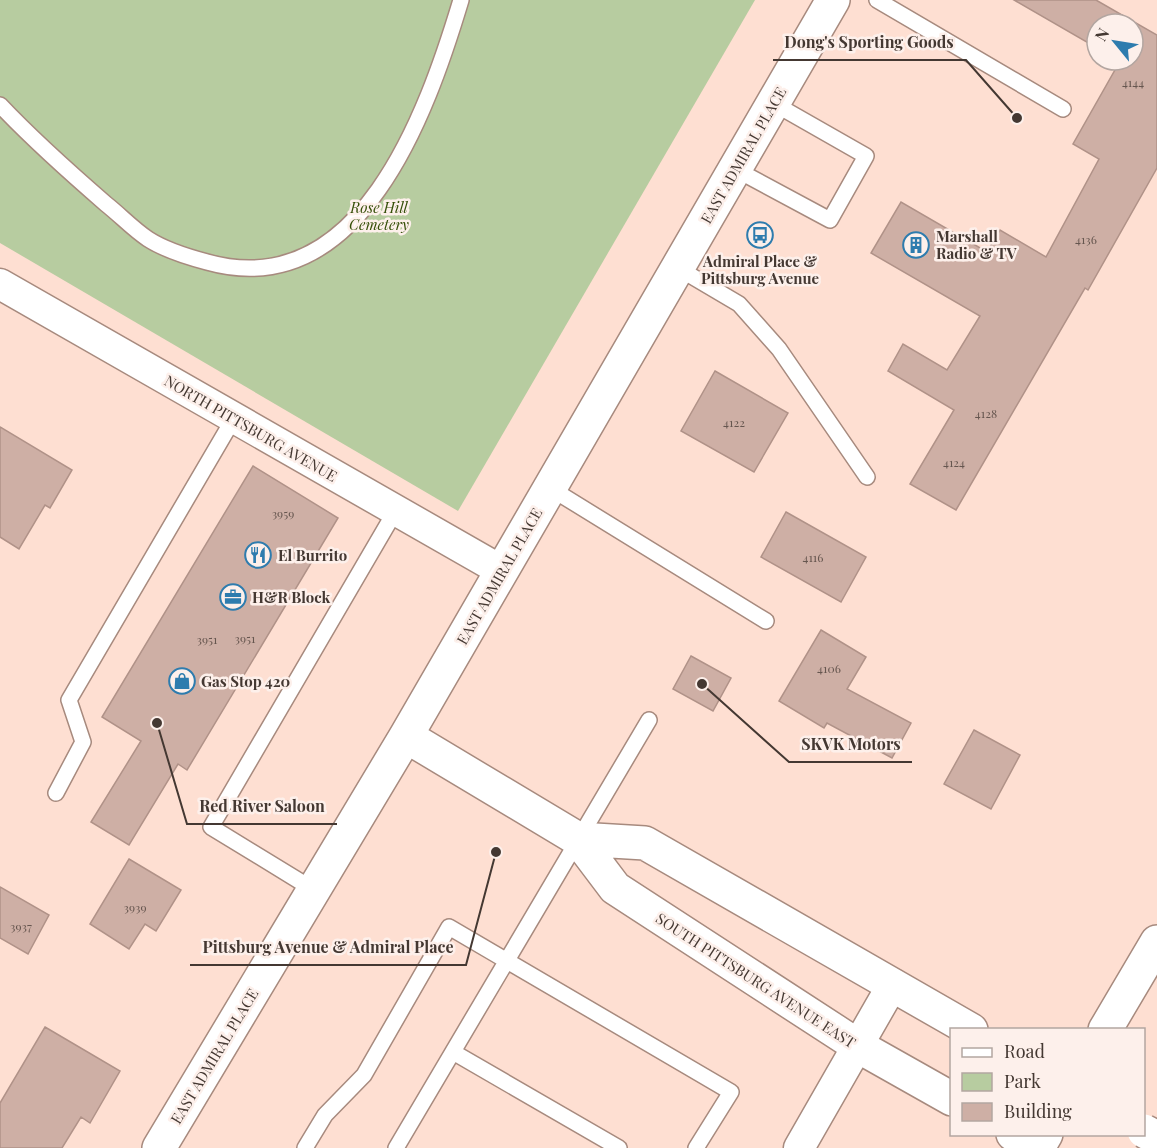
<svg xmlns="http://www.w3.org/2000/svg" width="1157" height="1148" font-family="'Playfair Display',serif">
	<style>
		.green { fill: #b7cca0 }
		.building { fill: #ceafa5; stroke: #b09288; stroke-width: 1.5 }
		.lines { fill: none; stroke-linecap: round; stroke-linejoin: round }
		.lane-casing { stroke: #a78a7e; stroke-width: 18 }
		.street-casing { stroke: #a78a7e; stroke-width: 33 }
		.secondary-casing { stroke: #a78a7e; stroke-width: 36 }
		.highway-casing { stroke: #a78a7e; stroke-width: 36 }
		.lane { stroke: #fff; stroke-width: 15 }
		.street { stroke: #fff; stroke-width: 30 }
		.secondary { stroke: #fff; stroke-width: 33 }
		.highway { stroke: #fff; stroke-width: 33 }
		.secondary-bridge-casing { stroke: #a78a7e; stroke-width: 36; stroke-linecap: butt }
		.secondary-bridge { stroke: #fff; stroke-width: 33 }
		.labels { text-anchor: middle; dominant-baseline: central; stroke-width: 5; stroke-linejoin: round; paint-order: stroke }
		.number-label { font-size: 12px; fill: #66564f }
		.street-label { font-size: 15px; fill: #443832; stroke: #fdf0eb }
		.park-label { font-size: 15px; font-style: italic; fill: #354f08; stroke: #fdf0eb }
		.poi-label { font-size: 15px; font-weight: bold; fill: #443832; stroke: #fdf0eb; text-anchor: start }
		.leader { fill: none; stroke: #443832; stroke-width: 2 }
		.callout-dot { fill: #443832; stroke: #fdf0eb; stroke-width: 2 }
		.callout-label { font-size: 16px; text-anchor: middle; font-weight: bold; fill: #443832; stroke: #fdf0eb; stroke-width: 5; stroke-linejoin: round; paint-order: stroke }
	</style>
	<rect width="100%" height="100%" fill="#fedfd2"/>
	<!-- green -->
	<path class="green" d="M0,0h755l-297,511 -458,-268z"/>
	<!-- building -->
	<path class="building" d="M1014,0h82l61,35v133l-69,122 -3,-2 -129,222 -46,-26 44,-74 -66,-39 15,-27 44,26 33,-54 -109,-63 30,-51 86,50 13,-22 46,27 53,-98 -26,-15 47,-83 -2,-1h15v-36h-36v24z
		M715,371l73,42 -34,59 -73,-41z
		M0,427l72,43 -22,38 -5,-3 -26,44 -19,-12z
		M253,466l85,52 -151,252 -9,-6 -49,81 -38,-23 50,-81 -39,-24z
		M786,512l80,45 -25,45 -80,-45z
		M821,630l45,27 -19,32 64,34 -19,35 -65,-35 -3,5 -45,-27z
		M691,656l40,22 -18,33 -40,-22z
		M974,730l46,25 -29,54 -47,-25z
		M129,859l52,31 -25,41 -11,-7 -16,25 -39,-25z
		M0,887l49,28 -21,39 -28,-16z
		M45,1027l75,44 -30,52 -9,-6 -19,31h-62v-45z"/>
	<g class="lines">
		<!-- lane casing -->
		<g class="lane-casing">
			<path id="lane" d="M877,0l186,109
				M0,105c34,36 69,67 106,99 14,11 27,25 42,35 17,11 40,18 59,23 153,43 220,-149 254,-262
				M735,169l95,51 36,-64 -93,-53
				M678,268l61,36 40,45 88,128
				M550,488l216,133
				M56,793l27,-51 -14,-42 165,-282
				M314,890l-103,-63 185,-317
				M453,1052l166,96
				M305,1148l20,-33 39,-40 85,-148 282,165 -35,56
				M396,1148l253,-428"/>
		</g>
		<!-- street casing -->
		<g class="street-casing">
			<path id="street" d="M0,284l502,287
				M799,1148l94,-164"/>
		</g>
		<!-- secondary casing -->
		<g class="secondary-casing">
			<path id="secondary" d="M406,736l172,103 37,49 243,158 94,53
				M578,839l67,4 326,187
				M1013,1134l23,14
				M159,1148l247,-412 427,-736"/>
		</g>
		<!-- highway casing -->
		<g class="highway-casing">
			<path id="highway" d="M1105,1030l52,-88
				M1038,1148l8,-14"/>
		</g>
		<!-- lane -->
		<use href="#lane" class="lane"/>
		<!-- street -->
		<use href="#street" class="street"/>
		<!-- secondary -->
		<use href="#secondary" class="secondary"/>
		<!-- highway -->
		<use href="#highway" class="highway"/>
		<!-- secondary-bridge casing -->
		<g class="secondary-bridge-casing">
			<path id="secondary-bridge" d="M1144,1131l13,7"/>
		</g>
		<!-- secondary-bridge -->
		<use href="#secondary-bridge" class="secondary-bridge"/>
	</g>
	<!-- icons -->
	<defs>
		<g id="bus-ring" transform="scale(1.35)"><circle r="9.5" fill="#fdf0eb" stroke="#2e7cae" stroke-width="1.5"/><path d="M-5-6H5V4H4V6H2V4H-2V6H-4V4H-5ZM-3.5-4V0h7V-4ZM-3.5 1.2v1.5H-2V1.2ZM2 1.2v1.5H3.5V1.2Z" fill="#2e7cae"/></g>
		<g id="building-ring" transform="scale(1.35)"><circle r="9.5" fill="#fdf0eb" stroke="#2e7cae" stroke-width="1.5"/><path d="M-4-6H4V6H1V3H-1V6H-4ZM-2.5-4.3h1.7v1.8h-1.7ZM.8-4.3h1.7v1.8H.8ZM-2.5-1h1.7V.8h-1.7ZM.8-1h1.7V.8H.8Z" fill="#2e7cae"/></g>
		<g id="restaurant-ring" transform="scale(1.35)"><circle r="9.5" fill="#fdf0eb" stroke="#2e7cae" stroke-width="1.5"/><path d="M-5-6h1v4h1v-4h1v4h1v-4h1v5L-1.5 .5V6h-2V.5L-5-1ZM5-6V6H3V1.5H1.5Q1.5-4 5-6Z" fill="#2e7cae"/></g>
		<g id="office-ring" transform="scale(1.35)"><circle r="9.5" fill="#fdf0eb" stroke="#2e7cae" stroke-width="1.5"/><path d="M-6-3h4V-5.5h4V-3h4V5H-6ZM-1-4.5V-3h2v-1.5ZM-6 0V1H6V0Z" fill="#2e7cae"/></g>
		<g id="shop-ring" transform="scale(1.35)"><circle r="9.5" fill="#fdf0eb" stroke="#2e7cae" stroke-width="1.5"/><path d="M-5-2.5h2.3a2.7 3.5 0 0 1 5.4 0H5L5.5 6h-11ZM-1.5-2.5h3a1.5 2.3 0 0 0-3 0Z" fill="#2e7cae"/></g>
	</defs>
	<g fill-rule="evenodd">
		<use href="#bus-ring" x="760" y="235"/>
		<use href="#building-ring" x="916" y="245"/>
		<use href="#restaurant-ring" x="258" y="555"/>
		<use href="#office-ring" x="233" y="597"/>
		<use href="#shop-ring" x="182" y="681"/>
	</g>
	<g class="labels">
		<!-- number labels -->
		<g class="number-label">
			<text x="1133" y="82">4144</text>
			<text x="1086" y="239">4136</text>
			<text x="986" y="413">4128</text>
			<text x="734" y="422">4122</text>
			<text x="954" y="462">4124</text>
			<text x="283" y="513">3959</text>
			<text x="813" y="557">4116</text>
			<text x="245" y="638">3951</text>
			<text x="207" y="639">3951</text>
			<text x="829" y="668">4106</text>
			<text x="135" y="907">3939</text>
			<text x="21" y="926">3937</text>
		</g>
		<!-- street labels -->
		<g class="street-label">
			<text transform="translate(743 155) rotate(-60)">EAST ADMIRAL PLACE</text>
			<text transform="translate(251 428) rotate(30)">NORTH PITTSBURG AVENUE</text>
			<text transform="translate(499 576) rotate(-60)">EAST ADMIRAL PLACE</text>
			<text transform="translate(756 980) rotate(33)">SOUTH PITTSBURG AVENUE EAST</text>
			<text transform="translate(214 1056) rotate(-59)">EAST ADMIRAL PLACE</text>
		</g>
		<!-- park labels -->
		<g class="park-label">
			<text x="379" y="207">Rose Hill<tspan x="379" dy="17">Cemetery</tspan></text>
		</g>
		<!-- poi labels -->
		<g class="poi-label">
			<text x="936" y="236">Marshall<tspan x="936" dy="17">Radio &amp; TV</tspan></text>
			<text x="760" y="261" text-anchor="middle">Admiral Place &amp;<tspan x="760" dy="17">Pittsburg Avenue</tspan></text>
			<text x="278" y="555">El Burrito</text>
			<text x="252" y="597">H&amp;R Block</text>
			<text x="201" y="681">Gas Stop 420</text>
		</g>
	</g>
	<!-- callouts -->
	<path class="leader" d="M1017 118L966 60H773M702 684L789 762H912M157 723L187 824H337M496 852L466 965H190"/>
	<g class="callout-dot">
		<circle cx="1017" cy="118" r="6"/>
		<circle cx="702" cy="684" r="6"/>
		<circle cx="157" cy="723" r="6"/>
		<circle cx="496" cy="852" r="6"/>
	</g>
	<g class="callout-label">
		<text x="869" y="48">Dong's Sporting Goods</text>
		<text x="851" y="750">SKVK Motors</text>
		<text x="262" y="812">Red River Saloon</text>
		<text x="328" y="953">Pittsburg Avenue &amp; Admiral Place</text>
	</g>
	<!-- legend -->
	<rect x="950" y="1028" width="195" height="108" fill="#fdf0eb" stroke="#b3a6a1" stroke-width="1.5"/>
	<rect x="962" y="1048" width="30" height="9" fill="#ffffff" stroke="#b3a6a1" stroke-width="1.5"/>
	<text x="1004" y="1058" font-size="18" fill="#443832">Road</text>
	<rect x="962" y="1073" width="30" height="18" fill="#b7cca0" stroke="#b3a6a1" stroke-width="1.5"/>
	<text x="1004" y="1088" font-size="18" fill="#443832">Park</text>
	<rect x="962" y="1103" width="30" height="18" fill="#ceafa5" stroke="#b3a6a1" stroke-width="1.5"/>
	<text x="1004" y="1118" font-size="18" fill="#443832">Building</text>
	<!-- north arrow -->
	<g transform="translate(1115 42) rotate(300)"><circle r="28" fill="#fdf0eb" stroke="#b3a6a1" stroke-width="1.5"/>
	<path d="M0-4.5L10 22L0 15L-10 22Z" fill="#2e7cae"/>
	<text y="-9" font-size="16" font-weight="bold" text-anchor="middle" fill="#443832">N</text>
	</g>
</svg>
